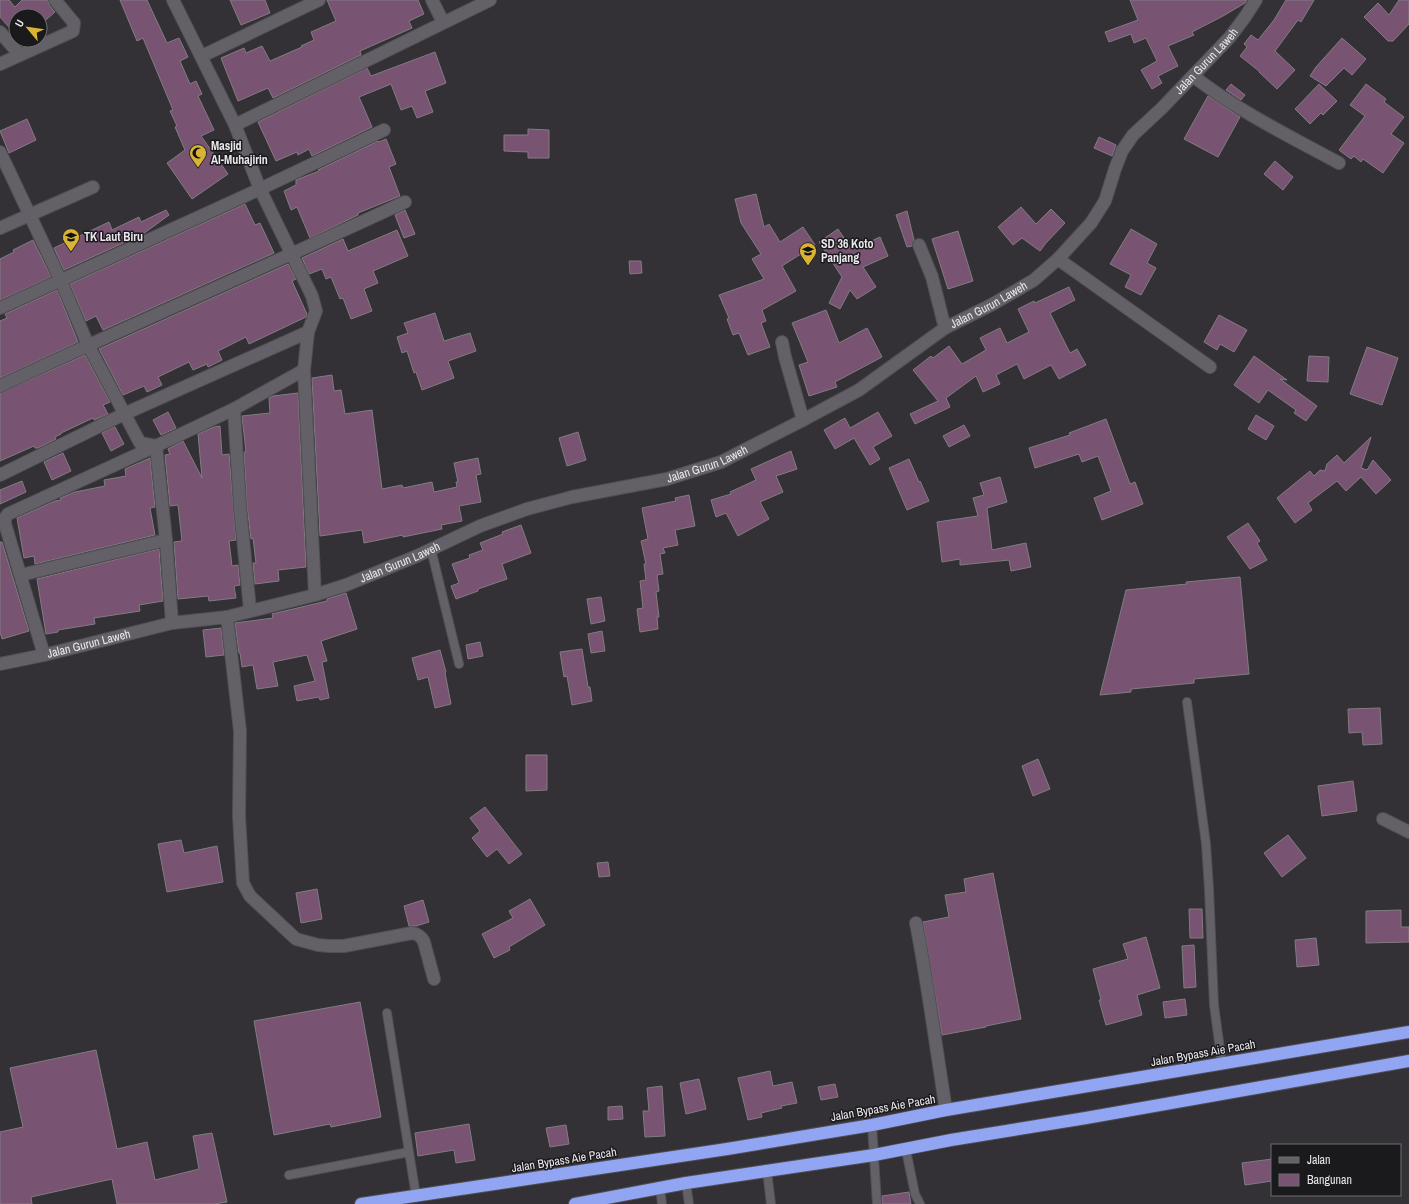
<svg xmlns="http://www.w3.org/2000/svg" width="1409" height="1204" font-family="'Archivo Narrow',sans-serif">
	<style>
		.building { fill: #785372; stroke: #827c81 }
		.lines { fill: none; stroke-linecap: round; stroke-linejoin: round }
		.lane-casing { stroke: #504f54; stroke-width: 10 }
		.street-casing { stroke: #504f54; stroke-width: 14 }
		.highway-casing { stroke: #504f54; stroke-width: 14 }
		.lane { stroke: #636167; stroke-width: 8 }
		.street { stroke: #636167; stroke-width: 12 }
		.highway { stroke: #92a5f3; stroke-width: 12 }
		.labels { text-anchor: middle; dominant-baseline: central; stroke-width: 3; stroke-linejoin: round; paint-order: stroke }
		.street-label { font-size: 12px; fill: #eae8ec; stroke: #1a191c }
		.poi-label { font-size: 12px; font-weight: bold; fill: #eae8ec; stroke: #1a191c; text-anchor: start }
	</style>
	<rect width="100%" height="100%" fill="#333136"/>
	<!-- building -->
	<path class="building" d="M0,0h9l6,7 7,-7h26l1,5 6,7 -15,13v-9h-24v19l-16,-18z
		M120,0h27l20,43 12,-5 9,19 -8,4 10,23 6,-3 6,13 -4,2 16,34 -13,6 27,38 -36,25 -25,-36 18,-13 -10,-23 2,-1 -7,-15 3,-1 -30,-72 -6,3z
		M230,0h35l5,13 -29,12z
		M327,0h91l6,14 -15,7 3,7 -52,23 1,4 -88,43 -5,-10 -30,13 -17,-43 23,-10 2,5 16,-7 8,15 32,-14 -1,-1 13,-6 -3,-8 25,-11z
		M1130,0h117l-2,3 -22,13 -31,16 2,3 -26,11 10,20 -20,10 4,7 -10,6 -11,-19 16,-9 -11,-23 -12,5 -3,-9 -22,8 -4,-10 33,-12z
		M1286,0h28l-13,22 -3,-2 -23,31 20,19 -18,19 -18,-17v-1l-19,-15 7,-9 -3,-3 7,-9 7,5 16,-20z
		M1399,0h10v24l-16,17h-5l-24,-24 14,-14 11,12z
		M1342,38l24,21 -14,16 -8,-7 -18,18 -16,-10 6,-9z
		M435,52l11,31 -21,8 8,21 -16,6 -5,-12 -11,4 -10,-26 -32,13 13,30 -60,29 -3,-7 -11,6 -1,-3 -21,9 -18,-39 109,-54 4,8z
		M1231,84l14,11 -4,5 -15,-10z
		M1319,84l18,17 -14,14 -2,-2 -11,11 -15,-15z
		M1366,84l20,15 -2,3 20,15 -13,17 13,9 -21,30 -20,-14 -2,3 -7,-6 -3,3 -12,-9 26,-34 -15,-11z
		M1208,96l32,21 -22,40 -34,-18z
		M27,119l9,21 -27,13 -9,-22z
		M528,129l21,1v28h-21v-6l-24,-1v-16h24z
		M1099,137l17,8 -4,11 -18,-8z
		M386,139l10,25 -7,3 11,29 -42,17v2l-48,23 -13,-31 -6,3 -7,-19 12,-6v-5l23,-9 -1,-1 60,-29 1,1z
		M1275,161l18,16 -10,13 -19,-16z
		M756,194l8,33 5,-3 11,18 23,-15 12,18 -33,21 14,25 -34,19 4,11 -5,2 9,24 -22,8 -9,-22 -6,2 -6,-16 2,-1 -10,-23 45,-16 -12,-20 9,-5 -20,-31 -6,-24z
		M245,204l10,21 5,-2 14,30 -171,77 -7,-14 -10,5 -16,-37z
		M1021,207l15,17 15,-15 14,14 -19,20 -6,8 -18,-13 -9,7 -15,-18z
		M166,210l3,5 -26,19 -79,36 -10,-22 55,-26 3,8 27,-13 2,5z
		M405,210l10,24 -11,4 -9,-23z
		M907,211l7,29 -2,6 -5,1 -11,-32z
		M838,229l14,21 28,-13 8,19 -25,11 13,20 -19,12 -7,-9 -10,19 -11,-6 13,-26 -23,-35z
		M1131,229l26,15 -10,19 9,5 -15,27 -16,-8 6,-12 -21,-11z
		M397,230l11,26 -35,15 5,12 -14,6 8,22 -21,8 -8,-21 -3,1 -9,-22 -5,2 -4,-10 -13,5 -7,-16 41,-19 5,12z
		M958,231l15,50 -25,8 -16,-50z
		M33,240l18,37 -51,23v-41l14,-7 -1,-2z
		M629,261h12l1,12 -12,1z
		M288,264l8,15 -4,2 15,33 -1,3 -57,27 -3,-7 -28,14 4,9 -14,7 -1,-3 -14,6 -4,-8 -31,15 4,8 -15,7 -3,-6 -21,9 -24,-46z
		M1069,287l6,13 -25,13 20,40 7,-4 9,16 -27,14 -8,-14 -27,14 -7,-15 -21,11 4,9 -17,8 -7,-16 -30,22 4,9 -35,17 -5,-10 28,-13 -25,-31 18,-14 2,2 16,-12 13,18 24,-14 -6,-12 20,-10 7,15 22,-11 -11,-23 16,-8 1,2z
		M57,290l21,52 -78,36v-57l7,-3 -2,-4z
		M826,310l13,33 28,-15 15,29 -47,25 2,5 -28,9 -10,-31 9,-3 -16,-39z
		M435,313l9,28 26,-8 6,18 -28,10 6,17 -32,12 -6,-18 -2,1 -7,-22 -5,2 -5,-16 11,-4 -4,-10z
		M1219,315l28,15 -13,22 -14,-8 -3,6 -13,-8z
		M1367,347l31,11 -16,47 -32,-11z
		M85,355l25,47 -7,3 5,9 -14,6 -1,-2 -32,15v1l-6,3 1,2 -18,9h-3l-1,-2 -34,15v-68z
		M1254,356l33,24 -7,-1 37,27 -11,15 -12,-8 2,-3 -28,-20 -9,13 -25,-18z
		M1309,356l20,1 -1,25 -21,-1z
		M332,375l2,16 7,-1 4,24 27,-4 10,79 20,-4 1,3 29,-6 2,10 23,-5 -1,-5h2l-4,-19 24,-5 3,16 -5,1 5,27 -22,4 3,15 -21,4 1,4 -39,8v-2l-39,8 -2,-13 -42,6 -8,-158z
		M298,393l8,174 -28,3 1,11 -24,3 -2,-21h3l-3,-25 -2,1 -4,-33 -3,-54h2l-4,-36 28,-3 -1,-15 4,-2z
		M168,412l8,16 -15,7 -8,-15z
		M878,412l14,24 -19,11 7,12 -10,6 -16,-27 -19,11 -11,-19 21,-12 5,10z
		M1256,415l18,11 -8,14 -18,-11z
		M1106,419l24,65 5,-2 8,22 -41,16 -8,-22 17,-7 -13,-35 -16,6 -3,-8 -44,14 -6,-20 41,-13 -1,-2z
		M964,425l6,11 -21,11 -6,-11z
		M220,426l2,29 7,-1 7,86 -7,1 3,25 6,-1 2,20 -6,1 2,12 -27,3 -1,-5 -30,3 -4,-57 8,-1 -4,-36 -8,1 -5,-51 5,-1 -2,-5 15,-8 19,37 -4,-44 16,-7z
		M114,427h1l9,17 -13,7 -9,-18z
		M578,432l8,28 -19,6 -8,-28z
		M1371,437l-10,31 6,2 6,-10 18,20 -15,14 -15,-17 -15,14 -9,-10 -29,22 4,7 -17,13 -18,-25 33,-27 4,5 6,-6 5,1 2,-7 10,-9 7,8z
		M791,451l6,18 -21,7 7,16 -23,10 9,17 -31,17 -12,-23 -10,4 -5,-17 20,-6 -1,-2 26,-12 -5,-11z
		M63,453l8,18 -19,9 -8,-18z
		M150,458l5,49 -5,1 5,27 -120,29 -1,-8 -10,2 -7,-40 38,-17 6,-1 -1,-2 15,-6 30,-6 -1,-6 22,-4 -1,-7z
		M909,459l10,23 1,-1 9,20 -22,9 -18,-42z
		M1000,477l7,25 -20,6 5,42 34,-7 5,24 -20,4 -2,-11 -49,5v-6l-18,3 -5,-40 41,-6 -5,-18 11,-3 -4,-12z
		M22,481l4,11 -26,12v-14z
		M689,495l6,31 -20,4 3,15 -15,3 2,5 -5,1 3,20 -6,1 2,16 -3,1 3,25h-2l1,12 -18,3 -3,-23 6,-1 -3,-27 6,-1 -2,-16h2l-5,-23 7,-2 -6,-31 34,-7 -1,-3z
		M1248,523l12,18 -3,2 10,17 -17,9 -23,-32z
		M521,525l10,28 -29,11 5,15 -29,10v2l-22,8 -5,-13 8,-3 -7,-19 18,-6 -1,-3 14,-5 -3,-7 23,-9 -1,-2z
		M0,542h2l27,89 -27,8 -2,-7z
		M159,549l4,52 -24,4 1,6 -46,7 1,6 -37,6v2l-12,2 -9,-55z
		M1240,577l9,97 -55,5v4l-63,6v3l-31,3 26,-105 61,-6 -1,-2z
		M346,593l11,36 -36,12 6,20 -5,1 7,36 -9,2 -1,-3 -22,4 -3,-15 21,-5 -8,-26 -34,7 5,24 -21,3 -4,-24 -11,2 -2,-14h-1l-4,-30 38,-5 -1,-4 55,-13v-2z
		M601,597l4,24 -14,3 -4,-25z
		M221,628l3,27 -18,2 -3,-27z
		M602,631l3,20 -14,2 -3,-19z
		M480,642l3,14 -15,3 -2,-14z
		M582,649l6,38h2l2,14 -20,4 -5,-29 -3,1 -4,-25z
		M440,650l6,22 -1,1 6,31 -16,4 -7,-31 -10,3 -6,-22z
		M1380,708l2,36 -19,1 -1,-13 -13,1 -1,-24z
		M526,755h21v35l-21,1z
		M1038,759l12,30 -17,7 -11,-30z
		M1353,781l4,30 -35,5 -4,-30z
		M485,807l37,47 -13,10 -12,-15 -10,8 -15,-19 8,-7 -10,-13z
		M1288,835l18,23 -24,19 -18,-24z
		M181,840l3,13 33,-7 6,36 -56,10 -9,-48z
		M608,862l2,14 -11,1 -2,-14z
		M993,873l28,146 -35,7v1l-44,8 -19,-113 26,-5 -4,-22 21,-3 -2,-13z
		M317,889l5,30 -21,4 -5,-30z
		M530,899l15,26 -36,22 1,3 -16,8 -12,-24 31,-16 -4,-7z
		M423,900l6,22 -13,4h-7l-5,-20z
		M1189,909h13l1,29h-13z
		M1401,910v17h8v15l-43,1v-32z
		M1146,937l14,51 -23,7 5,20 -36,10 -7,-25h2l-8,-31 35,-10 -5,-15z
		M1316,938l3,27 -22,2 -2,-27z
		M1194,945l2,42 -12,1 -2,-42z
		M1185,999l2,16 -22,3 -2,-16z
		M360,1002l21,115 -50,10 -1,-3 -56,11 -20,-114z
		M96,1050l21,99 30,-7 8,38 44,-11 -6,-33 19,-3 15,69 -13,2h-97l-5,-25 -81,18 1,7h-32v-72l23,-5 -13,-59z
		M770,1071l3,15 19,-4 5,21 -16,3 1,2 -21,5 1,4 -14,3 -10,-42z
		M699,1079l7,30 -20,5 -6,-31z
		M835,1084l3,13 -17,3 -3,-13z
		M662,1086l3,50 -20,1 -2,-26h6l-2,-23z
		M622,1106l1,13 -15,1v-13z
		M469,1124l6,36 -19,3 -2,-13 -36,6 -3,-23z
		M566,1125l3,19 -19,3 -4,-19z
		M1272,1159v22l-27,4 -3,-22z
		M909,1192l2,12h-29v-8z"/>
	<g class="lines">
		<!-- lane casing -->
		<g class="lane-casing">
			<path id="lane" d="M431,549l28,115
				M1187,702l19,142 3,45 5,116 8,59
				M387,1013l29,183
				M872,1125l5,79
				M906,1150l9,44 5,10
				M767,1171l4,33
				M289,1175l120,-23
				M686,1183l3,21
				M660,1188l2,16"/>
		</g>
		<!-- street casing -->
		<g class="street-casing">
			<g id="street">
				<path d="M432,0l11,22"/>
				<path d="M0,32l20,23"/>
				<path d="M202,56l117,-56"/>
				<path d="M0,64l73,-33 1,-8 -19,-23"/>
				<path d="M1193,76c45,35 96,60 146,87"/>
				<path d="M235,125l255,-125"/>
				<path d="M0,152l61,129 27,64 52,98 16,3 10,94 6,83"/>
				<path d="M0,228l93,-41"/>
				<path d="M919,245l13,32 13,51"/>
				<path d="M1058,259l152,108"/>
				<path d="M0,308l260,-119 -25,-64 -62,-125"/>
				<path d="M782,342l3,15 18,63"/>
				<path d="M0,386c134,-63 270,-121 405,-184"/>
				<path d="M234,409l6,98 10,103"/>
				<path d="M0,475l124,-61 184,-82"/>
				<path d="M21,575l145,-35"/>
				<path d="M315,595l-11,-225 4,-38 8,-21 -4,-15 -52,-107 124,-59"/>
				<path d="M227,617l13,114 -1,85 3,51 1,16 7,13 46,43 22,6 11,1h15l68,-13c6,1 9,3 12,9l10,37"/>
				<path d="M44,655l-39,-131v-6l3,-4 148,-68 78,-37 70,-39"/>
				<path id="s1" d="M0,664l44,-9 128,-32 55,-6 88,-22 31,-10 71,-29 63,-30 47,-17 45,-12 95,-18 54,-17 82,-42 56,-30 86,-62 48,-24 41,-24 24,-21 33,-36 14,-22 10,-32 7,-18 11,-16 29,-27 68,-71 15,-20 11,-17"/>
				<path d="M1383,819l26,13"/>
				<path d="M916,923c12,62 20,125 30,187"/>
			</g>
		</g>
		<!-- highway casing -->
		<g class="highway-casing">
			<path id="highway" d="M361,1204l366,-55 145,-24 74,-15 463,-78
				M575,1204l111,-21 188,-28 77,-15 135,-22 323,-57"/>
		</g>
		<!-- lane -->
		<use href="#lane" class="lane"/>
		<!-- street -->
		<use href="#street" class="street"/>
		<!-- highway -->
		<use href="#highway" class="highway"/>
	</g>
	<!-- icons -->
	<defs>
		<g id="mosque-pin" transform="scale(0.9)"><path d="M0 17L-7.5 6A9.5 9.5 0 1 1 7.5 6Z" fill="#d9b334" stroke="#1a191c"/><path d="M3.5-4.9A6 6 0 1 0 3.5 4.9A5 5 0 1 1 3.5-4.9Z" fill="#111"/></g>
		<g id="school-pin" transform="scale(0.9)"><path d="M0 17L-7.5 6A9.5 9.5 0 1 1 7.5 6Z" fill="#d9b334" stroke="#1a191c"/><path d="M0-5L7-2L0 1L-7-2ZM-4 1L0 2.5L4 1V4Q0 6-4 4Z" fill="#111"/></g>
	</defs>
	<g fill-rule="evenodd">
		<use href="#mosque-pin" x="198" y="153"/>
		<use href="#school-pin" x="71" y="237"/>
		<use href="#school-pin" x="808" y="251"/>
	</g>
	<g class="labels">
		<!-- street labels -->
		<g class="street-label">
			<text stroke="none"><textPath href="#s1" startOffset="1398">Jalan Gurun Laweh</textPath></text>
			<text stroke="none"><textPath href="#s1" startOffset="1063">Jalan Gurun Laweh</textPath></text>
			<text stroke="none"><textPath href="#s1" startOffset="738">Jalan Gurun Laweh</textPath></text>
			<text stroke="none"><textPath href="#s1" startOffset="414">Jalan Gurun Laweh</textPath></text>
			<text stroke="none"><textPath href="#s1" startOffset="91">Jalan Gurun Laweh</textPath></text>
			<text transform="translate(1203 1053) rotate(-10)">Jalan Bypass Aie Pacah</text>
			<text transform="translate(883 1108) rotate(-10)">Jalan Bypass Aie Pacah</text>
			<text transform="translate(564 1160) rotate(-9)">Jalan Bypass Aie Pacah</text>
		</g>
		<!-- poi labels -->
		<g class="poi-label">
			<text x="211" y="146">Masjid<tspan x="211" dy="14">Al-Muhajirin</tspan></text>
			<text x="84" y="237">TK Laut Biru</text>
			<text x="821" y="244">SD 36 Koto<tspan x="821" dy="14">Panjang</tspan></text>
		</g>
	</g>
	<!-- legend -->
	<rect x="1271" y="1144" width="130" height="52" fill="#1a191c" stroke="#6d6c6f"/>
	<rect x="1279" y="1157" width="20" height="6" fill="#636167" stroke="#6d6c6f"/>
	<text x="1307" y="1164" font-size="12" fill="#eae8ec">Jalan</text>
	<rect x="1279" y="1174" width="20" height="12" fill="#785372" stroke="#6d6c6f"/>
	<text x="1307" y="1184" font-size="12" fill="#eae8ec">Bangunan</text>
	<!-- north arrow -->
	<g transform="translate(28 28) rotate(299)"><circle r="19" fill="#1a191c" stroke="#6d6c6f"/>
	<path d="M0-3L7 15L0 10L-7 15Z" fill="#d9b334"/>
	<text y="-6" font-size="11" font-weight="bold" text-anchor="middle" fill="#eae8ec">U</text>
	</g>
</svg>
